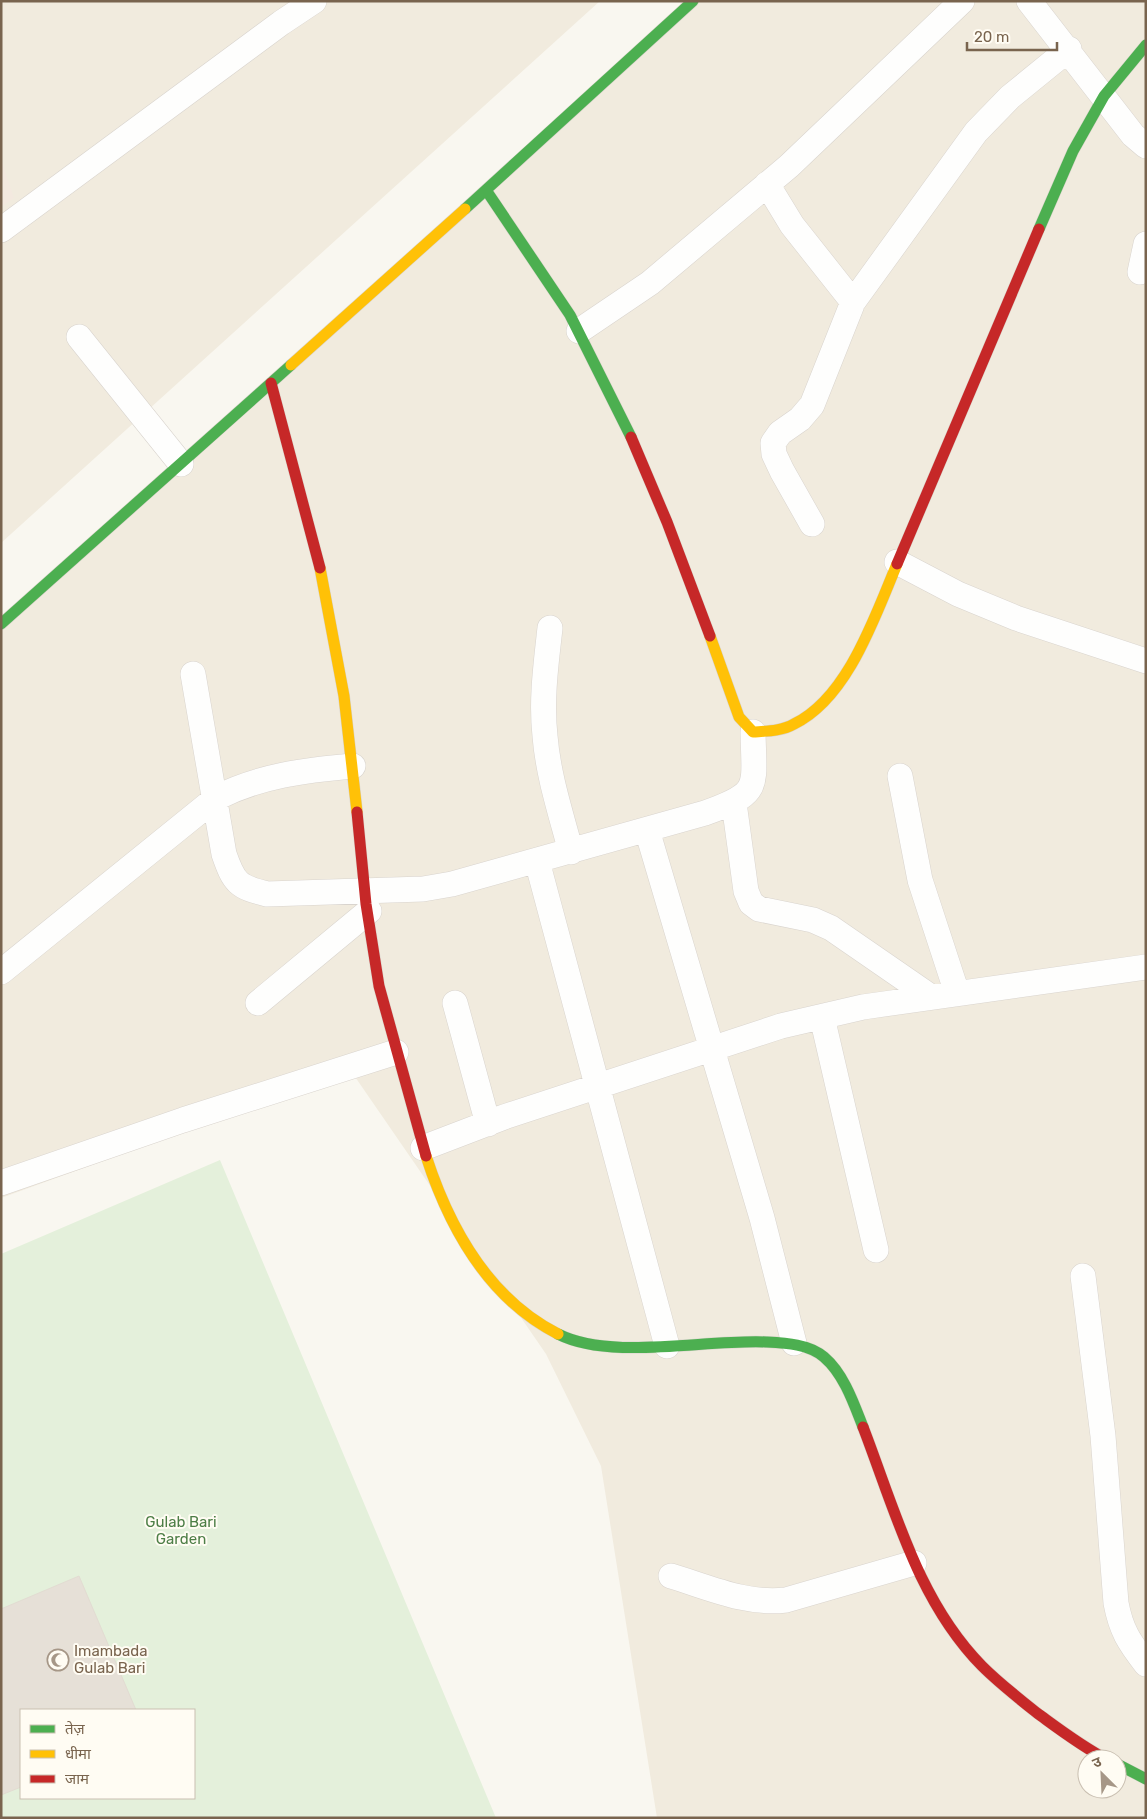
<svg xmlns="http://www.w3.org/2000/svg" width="1147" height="1819" font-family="Rubik,'Noto Sans Devanagari',sans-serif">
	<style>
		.residential { fill: #f1ebde; fill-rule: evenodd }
		.commercial { fill: #f3e9df }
		.green { fill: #e4f0db; fill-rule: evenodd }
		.building { fill: #e6e0d7; stroke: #e2dcd2 }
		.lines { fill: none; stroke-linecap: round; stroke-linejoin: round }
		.street-casing { stroke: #d9d4ce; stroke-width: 26 }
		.fast-casing { stroke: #d8d3cb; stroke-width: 12 }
		.slow-casing { stroke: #d8d3cb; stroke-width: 12 }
		.jam-casing { stroke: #d8d3cb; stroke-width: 12 }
		.street { stroke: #fefefd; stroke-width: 25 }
		.fast { stroke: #4caf50; stroke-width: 11 }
		.slow { stroke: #ffc107; stroke-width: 11 }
		.jam { stroke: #c62828; stroke-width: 11 }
		.labels { text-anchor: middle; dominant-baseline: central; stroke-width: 4; stroke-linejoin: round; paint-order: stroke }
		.park-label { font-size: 15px; fill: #4d7e46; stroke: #fffcf3 }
		.poi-label { font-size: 15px; fill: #79644e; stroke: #fffcf3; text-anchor: start }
	</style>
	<rect width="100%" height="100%" fill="#f9f7f0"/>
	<!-- residential -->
	<path class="residential" d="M1,1h599l-599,542z
		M696,1h450v1817h-489l-56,-352 -55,-112 -195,-283 -350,127v-567zM1087,1759h30v30h-30z"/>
	<!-- commercial -->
	<path class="commercial" d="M1,159l13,39 -13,9z"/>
	<!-- green -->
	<path class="green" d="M220,1160l276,658h-495v-564zM21,1710h173v88h-173z"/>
	<!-- building -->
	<path class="building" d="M79,1576l57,134h-115v77l-20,8v-186z"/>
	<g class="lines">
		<!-- street casing -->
		<g class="street-casing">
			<path id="street" d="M1029,1l104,134 13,11
				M767,184l25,41 61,77
				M1,230l280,-207 33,-22
				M1140,272l6,-28
				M579,331l71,-48 139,-117 173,-165
				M79,337l102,127
				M812,524l-30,-53 -8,-17 -1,-11 7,-10 20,-14 12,-14 41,-103 123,-170 34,-35 59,-48
				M897,562l61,32 58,24 130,43
				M550,628c-4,36 -9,72 -5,108 3,39 16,78 26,116
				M193,674l31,180c10,29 14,33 43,40l156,-5 29,-5 253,-71c57,-20 49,-25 48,-81
				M900,776l20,104 37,113
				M734,803l12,88 5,12 8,6 54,11 18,8 100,69
				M647,830l115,388 32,125
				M537,861l130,485
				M1,972l215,-174c43,-22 89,-28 137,-32
				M258,1003l111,-92
				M455,1003l33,121
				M822,1017l54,233
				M423,1148l81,-31 277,-91 82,-19 283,-40
				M1,1183l182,-63 213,-68
				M1083,1276l20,160 13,167c5,27 13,39 30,61
				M671,1576c37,11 76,29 115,24l128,-37"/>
		</g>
		<!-- fast casing -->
		<g class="fast-casing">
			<path id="fast" d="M486,190l84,125 61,122
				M465,209l228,-208
				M1039,229l34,-78 31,-55 42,-51
				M1,624l290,-259
				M558,1334c53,27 148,5 208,8 20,1 43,2 58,15 20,17 30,47 39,70
				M1117,1764l29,15"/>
		</g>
		<!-- slow casing -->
		<g class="slow-casing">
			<path id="slow" d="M291,365l174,-156
				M320,568l24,128 13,116
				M710,636l29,81 14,15c14,-1 29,-1 41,-8 54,-26 81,-108 103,-160
				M426,1156c23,71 63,143 132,178"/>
		</g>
		<!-- jam casing -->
		<g class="jam-casing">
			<path id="jam" d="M271,383l49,185
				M631,437l36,85 43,114
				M897,564l142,-335
				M357,812l9,92 13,82 47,170
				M863,1427c32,83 55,174 119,239 17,17 36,32 55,47 22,16 44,33 69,46"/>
		</g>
		<!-- street -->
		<use href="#street" class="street"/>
		<!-- fast -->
		<use href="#fast" class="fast"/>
		<!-- slow -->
		<use href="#slow" class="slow"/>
		<!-- jam -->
		<use href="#jam" class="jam"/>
	</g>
	<!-- icons -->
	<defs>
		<g id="mosque-ring" transform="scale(1.125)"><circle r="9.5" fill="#fffcf3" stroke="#a69787" stroke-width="1.5"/><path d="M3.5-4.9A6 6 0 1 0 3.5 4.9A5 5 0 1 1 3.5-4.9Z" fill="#a69787"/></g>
	</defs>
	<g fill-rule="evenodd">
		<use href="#mosque-ring" x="58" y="1660"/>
	</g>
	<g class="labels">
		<!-- park labels -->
		<g class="park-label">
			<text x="181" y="1522">Gulab Bari<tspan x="181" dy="17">Garden</tspan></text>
		</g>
		<!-- poi labels -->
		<g class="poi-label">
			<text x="74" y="1651">Imambada<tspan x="74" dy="17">Gulab Bari</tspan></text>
		</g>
	</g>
	<!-- border -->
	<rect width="1147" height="1819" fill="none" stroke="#79644e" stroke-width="5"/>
	<!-- legend -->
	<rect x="20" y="1709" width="175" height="90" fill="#fffcf3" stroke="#c9bfb1"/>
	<rect x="30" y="1725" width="25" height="8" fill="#4caf50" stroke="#c9bfb1"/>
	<text x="65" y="1734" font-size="15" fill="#79644e">तेज़</text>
	<rect x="30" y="1750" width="25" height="8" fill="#ffc107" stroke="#c9bfb1"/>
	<text x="65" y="1759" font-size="15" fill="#79644e">धीमा</text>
	<rect x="30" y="1775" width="25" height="8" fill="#c62828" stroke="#c9bfb1"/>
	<text x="65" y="1784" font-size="15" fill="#79644e">जाम</text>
	<!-- north arrow -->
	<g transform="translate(1102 1774) rotate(336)"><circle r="24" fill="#fffcf3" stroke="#c9bfb1"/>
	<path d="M0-4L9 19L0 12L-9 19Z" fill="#a69787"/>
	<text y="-8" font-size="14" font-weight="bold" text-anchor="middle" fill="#79644e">उ</text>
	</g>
	<!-- scale -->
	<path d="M967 42v8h90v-8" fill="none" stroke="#79644e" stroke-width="2.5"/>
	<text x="974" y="42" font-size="15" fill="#79644e" stroke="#fffcf3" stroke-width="4" paint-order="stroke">20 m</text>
</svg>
